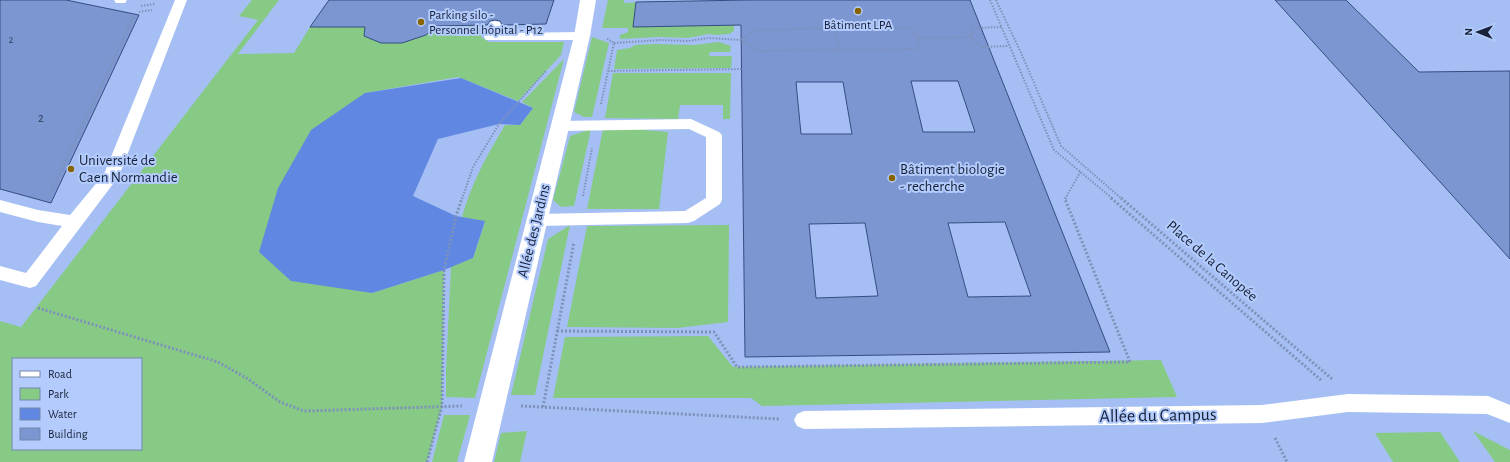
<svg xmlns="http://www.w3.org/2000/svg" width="1510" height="462" font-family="'Alegreya Sans',sans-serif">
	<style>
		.built { fill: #a5bff4; fill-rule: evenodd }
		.green { fill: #86ca86; fill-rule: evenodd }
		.water { fill: #6088e3 }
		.building { fill: #7b96d1; stroke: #364d82; fill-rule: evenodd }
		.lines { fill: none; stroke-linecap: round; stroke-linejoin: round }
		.path-far1 { stroke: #7e92b9; stroke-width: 2; stroke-dasharray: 1.5 1.5; stroke-linecap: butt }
		.path { stroke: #7e92b9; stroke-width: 3; stroke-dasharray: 2 2; stroke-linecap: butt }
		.service { fill: #fff; fill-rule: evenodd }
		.tertiary { fill: #fff; fill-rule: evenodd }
		.poi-dot { fill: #886501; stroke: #b4ccfd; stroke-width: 1.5 }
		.labels { text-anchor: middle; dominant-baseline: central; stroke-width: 4; stroke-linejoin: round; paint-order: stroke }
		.far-number-label { font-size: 11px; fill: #303f5e }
		.far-poi-label { font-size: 13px; fill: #172238; stroke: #b4ccfd; text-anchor: start }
		.number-label { font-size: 13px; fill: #303f5e }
		.poi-label { font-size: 15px; fill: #172238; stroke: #b4ccfd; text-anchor: start }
		.street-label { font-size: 15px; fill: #172238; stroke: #b4ccfd }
		.near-street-label { font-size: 18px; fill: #172238; stroke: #b4ccfd }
	</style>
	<rect width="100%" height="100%" fill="#b4ccfd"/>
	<!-- built -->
	<path class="built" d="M0,0h1510v462h-1510zM13,359h128v90h-128z"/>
	<!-- green -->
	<path class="green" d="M252,0h27l-41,54 56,-1 16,-26h55v9l16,7h21l24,-8 10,-8 44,-1 1,11 8,5h75l-3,13 -43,46 -60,-24 -93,16 7,200 72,-23 -2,136 -15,56h-427v-141l21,6 237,-307 -19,-4zM13,359h128v90h-128z
		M608,0h16v3l16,-1 94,23v6l-5,3 -13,1 -8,-1 -20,4 -29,-1 -39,2v-4l8,-3v-4h-26z
		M592,37l17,6 -17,74h-8l-10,-5z
		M719,42l12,4 -1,6h-20l-1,4h23l-1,12 -117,1 3,-19 13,-2 5,-3 21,-1 38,1z
		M564,59l-89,339 -29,-1v-28l5,-103 22,-8 12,-36 -23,-5c9,-33 25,-62 43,-92h15l13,-17 -11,-6z
		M613,73h118l-1,46h-7v-14h-43l-2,14 -73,-1z
		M591,129l-17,77 -13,1 -8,-7 17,-64z
		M603,129h30l35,3 -9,77h-72z
		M570,225l-35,170h-24l37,-156z
		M729,225l-1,97 -50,6 -111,-1 20,-101z
		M708,336l25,31 428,-7 16,37 -415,9 -11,-8h-198l12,-61z
		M444,415h26l-13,47h-25z
		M527,431l-7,31h-26l7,-29z
		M1473,431l37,19v12h-15z
		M1440,432l20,30h-67l-18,-29z"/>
	<!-- water -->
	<path class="water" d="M461,78l72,30 -13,17 -21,-1 -61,15 -25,57 43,20 29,5 -12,37 -29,12 -72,23 -81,-12 -32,-29 19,-64 33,-58 54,-37z"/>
	<!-- building -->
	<path class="building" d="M0,0h66l73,15 -88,188 -51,-14z
		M329,0h225l-8,24 -44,1 -2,-4 -5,-1 -5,1 -3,4 -51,1 -10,9 -24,8h-21l-17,-7 1,-9h-55z
		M749,0h221l140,352 -365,5 -4,-332 -108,2 3,-25zM911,81h47l17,51h-52zM796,82h47l9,52h-51zM1005,222l26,74 -63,1 -20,-74zM865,223l13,73 -62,2 -7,-74z
		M1275,0h71l73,72 91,-1v188z"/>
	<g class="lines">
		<!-- path-far1 -->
		<path class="path-far1" d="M990,0l64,150 59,49
			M996,0l26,55 39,91 61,53
			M141,6l14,-2
			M139,12l13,-2
			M835,28h74l10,10
			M971,37l2,-9 28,-1
			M741,40l14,-10 80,-2 5,23
			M614,43l46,-3 28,1 21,-3 32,2 17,11 158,-2 3,-11 52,-1 10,10 27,-1
			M608,71l134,-2
			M601,104l13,-61 -8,-5
			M50,194l84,-178
			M583,196l9,-48
			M462,199l11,-32 26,-43 47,-53
			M1065,199l16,-28"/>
		<!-- path -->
		<path class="path" d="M1111,198l210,182
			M1121,198l211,181
			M38,308l180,54 30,17 32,23 24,9 158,-5
			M557,331l157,1 23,35 393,-5 -65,-163 1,-1
			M521,406l259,13
			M543,407l31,-165
			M1275,438l12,24
			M427,462l15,-56 2,-136 12,-54 6,-18"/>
		<!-- service -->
		<path class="service" d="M114,0h13l-2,3h-9z
			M175,0h12l-68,176 -83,110 -6,2 -30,-8v-14l26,7 36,-47 -24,-4 -38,-10v-12l38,10 32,5 34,-41z
			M495,21l5,1 1,3 -2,8 83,-1 5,1 1,3 -1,3 -5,1h-96l-2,-3 6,-15z
			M691,119l28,13 3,3v65l-2,4 -26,17 -6,2 -151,3 -6,-2 -2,-4 2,-4 6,-2 148,-3 21,-13v-61l-17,-8 -129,2 -5,-2 -2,-3 2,-3 5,-2z
			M1348,394l140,2 22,9v18l-23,-9 -139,-2 -86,11 -458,6 -7,-3 -3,-6 3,-6 7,-3 458,-6z"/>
		<!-- tertiary -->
		<path class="tertiary" d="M580,0h16l-6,36 -98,426h-28l110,-426z"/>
	</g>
	<!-- markers -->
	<g class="poi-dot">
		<circle cx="858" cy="11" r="4"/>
		<circle cx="421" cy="22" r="4"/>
		<circle cx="71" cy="169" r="4"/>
		<circle cx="892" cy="178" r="4"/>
	</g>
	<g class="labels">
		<!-- far-number labels -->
		<g class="far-number-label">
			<text x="11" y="39">2</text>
		</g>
		<!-- far-poi labels -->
		<g class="far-poi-label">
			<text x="429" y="15">Parking silo -<tspan x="429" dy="15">Personnel hôpital - P12</tspan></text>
			<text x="858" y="25" text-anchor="middle">Bâtiment LPA</text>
		</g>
		<!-- number labels -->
		<g class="number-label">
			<text x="41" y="118">2</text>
		</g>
		<!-- poi labels -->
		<g class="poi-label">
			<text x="79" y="160">Université de<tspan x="79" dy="17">Caen Normandie</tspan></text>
			<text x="900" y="169">Bâtiment biologie<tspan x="900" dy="17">- recherche</tspan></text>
		</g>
		<!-- street labels -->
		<g class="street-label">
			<text transform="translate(534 231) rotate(-76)">Allée des Jardins</text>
			<text transform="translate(1212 261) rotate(41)">Place de la Canopée</text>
		</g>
		<!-- near-street labels -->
		<g class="near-street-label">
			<text transform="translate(1158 416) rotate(-1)">Allée du Campus</text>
		</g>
	</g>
	<!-- legend -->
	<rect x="12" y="358" width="130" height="92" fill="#b4ccfd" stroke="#7588ae"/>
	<rect x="20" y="371" width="20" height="6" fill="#ffffff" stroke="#7588ae"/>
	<text x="48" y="378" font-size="12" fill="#172238">Road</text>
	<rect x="20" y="388" width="20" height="12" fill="#86ca86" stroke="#7588ae"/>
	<text x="48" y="398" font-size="12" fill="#172238">Park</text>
	<rect x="20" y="408" width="20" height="12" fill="#6088e3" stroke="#7588ae"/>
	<text x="48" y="418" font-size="12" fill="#172238">Water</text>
	<rect x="20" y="428" width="20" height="12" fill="#7b96d1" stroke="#7588ae"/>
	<text x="48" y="438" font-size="12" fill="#172238">Building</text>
	<!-- north arrow -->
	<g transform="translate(1478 32) rotate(271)" stroke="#b4ccfd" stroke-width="3" paint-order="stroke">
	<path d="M0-3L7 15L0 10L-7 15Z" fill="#172238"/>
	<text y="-6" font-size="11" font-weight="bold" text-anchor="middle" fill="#172238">N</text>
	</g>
</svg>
